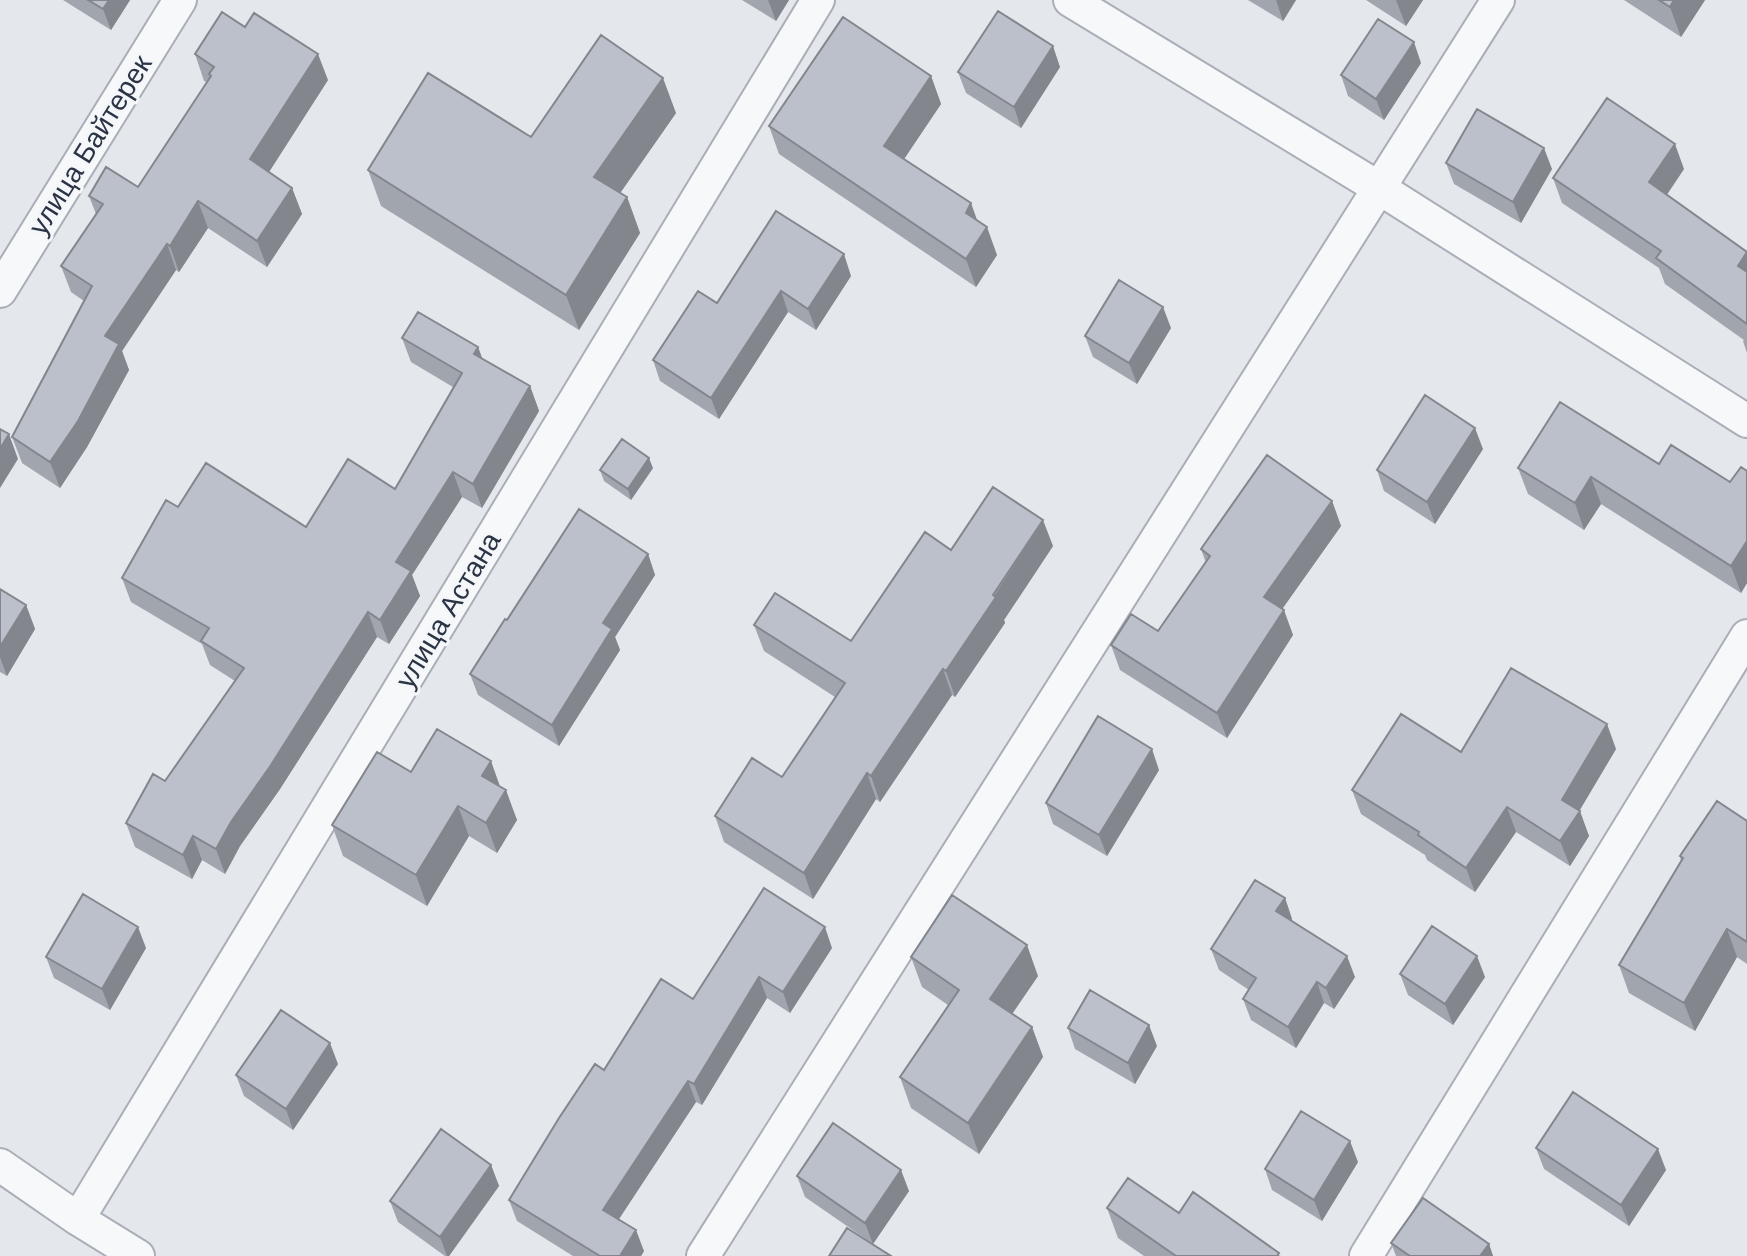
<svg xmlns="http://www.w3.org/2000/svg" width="1747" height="1256" font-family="'DM Sans',sans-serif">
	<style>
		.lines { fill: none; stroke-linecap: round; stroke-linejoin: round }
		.minor-casing { stroke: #a9aeb7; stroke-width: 36 }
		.minor { stroke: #f7f8fa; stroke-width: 32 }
		.wall { fill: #a1a5ae }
		.shaded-wall { fill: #83868d }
		.building { fill: #bbc0ca; stroke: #83868d; stroke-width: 2 }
		.labels { text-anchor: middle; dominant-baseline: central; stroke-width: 6; stroke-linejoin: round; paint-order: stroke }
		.street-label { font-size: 28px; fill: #2b3445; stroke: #f4f6f9 }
	</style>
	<rect width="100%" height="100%" fill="#e4e7ec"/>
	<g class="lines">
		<!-- minor casing -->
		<g class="minor-casing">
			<path id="minor" d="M1070,0l309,188 368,233
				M0,291l180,-291
				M0,1165l78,54 60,37
				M78,1219l740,-1219
				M703,1256l795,-1256
				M1366,1256l381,-620"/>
		</g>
		<!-- minor -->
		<use href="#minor" class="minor"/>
	</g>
	<!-- wall -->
	<path class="wall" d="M63,0h67l-19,30z
		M742,0h47l-13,21z
		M1248,0h48l-13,21z
		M1366,0h57l-17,26z
		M1624,0h81l-24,37z
		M245,27l83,53 -59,92 23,16 10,26 -35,53 -59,-39 -29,44 -3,-2 -54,81 7,19 -42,77 -27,41 -38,-25 -10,-26 72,-136 -13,-9 -10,-26 35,-52 -7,-18 49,-9 69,-105 -3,-1 -9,-27z
		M1421,63l-37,57 -36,-24 -7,-21z
		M1060,67l-39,61 -55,-35 -8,-21z
		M931,76l10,28 -37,55 93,96 -21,32 -197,-133 -10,-28z
		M676,113l-56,80 7,4 13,36 -61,97 -198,-124 -13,-36z
		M1446,163l106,6 -31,54 -67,-39z
		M1684,169l-17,26 80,57v101l-4,-12 1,-1 -79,-56 -6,-16 -97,-65 -9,-25z
		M851,276l-35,54 -28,-18 -69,107 -59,-38 -7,-21 64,-57z
		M1171,328l-34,56 -44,-27 -8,-21z
		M402,338l76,9 4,12 48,27 9,25 -57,97 -20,-11 -50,78 8,21 -31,48 -12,-7 -97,152 -40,57 -15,28 -23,-14 -10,19 -57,-32 -9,-24 39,-42 70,-100 -25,-16 -8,-21 -71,-42 -9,-24 56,-71 128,20 89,-38 58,-102 -42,-25z
		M1483,449l-48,75 -51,-33 -7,-21z
		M1659,464l71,18 17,-11v112l-6,10 -140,-89 -17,26 -56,-36 -10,-26z
		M653,468l-22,32 -27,-19 -4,-11z
		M1332,501l9,25 -59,83 11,26 -66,103 -107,-68 -9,-25 47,-14 48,-68 -5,-14z
		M1053,546l-49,74 1,3 -50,74 -3,-2 -72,107 -4,-3 -63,100 -89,-57 -9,-26 67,-39 53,-80 -71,-46 -10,-26 97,16 100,-91z
		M648,554l7,21 -40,62 5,13 -61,96 -81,-51 -8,-21 37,-54z
		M0,589l26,16 9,24 -28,47 -7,-4z
		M1616,749l-37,62 10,25 -19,30 -54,-34 -41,60 -48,-32 -2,-5 -64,-41 -9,-24 109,-38z
		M1159,770l-52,86 -54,-32 -7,-21z
		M411,772l90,15 16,33 -20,33 -28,-17 -42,70 -84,-50 -11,-31z
		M1747,821v143l-10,-7 -42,74 -66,-38 -10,-28 62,-104 -1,-5z
		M1285,898l7,21 -1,2 64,56 -21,32 -10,-6 -28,45 -45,-28 -8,-21 6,-9 -30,-20 -8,-21z
		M146,948l-36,62 -56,-32 -8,-21z
		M832,948l-42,65 -23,-15 -65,107 -6,-3 -77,117 25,32 -3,5h-68l-56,-35 -8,-21 95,-130 89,-71z
		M911,957l127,19 -26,38 20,13 11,30 -64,97 -68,-46 -11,-31 48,-72 -26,-18z
		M1400,974l85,3 -32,48 -45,-30z
		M1068,1028l89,18 -22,38 -60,-35z
		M338,1064l-45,66 -49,-34 -8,-21z
		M1536,1148l130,22 -37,56 -85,-57z
		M1358,1162l-36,59 -50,-31 -7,-21z
		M491,1165l8,21 -50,70h-4l-47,-34 -8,-21z
		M797,1176l112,15 -36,53 -68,-47z
		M1107,1208l72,5 102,43h-137l-26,-18z
		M1391,1243l98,1 4,12h-97z"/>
	<!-- shaded-wall -->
	<path class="shaded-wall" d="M109,0h21l-19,30 -8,-21z
		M768,0h21l-13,21z
		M1276,0h20l-13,21z
		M1396,0h27l-17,26z
		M1674,0h31l-24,37 -11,-30z
		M1414,42l7,21 -37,57 -8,-21z
		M1053,46l7,21 -39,61 -7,-21z
		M318,54l10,26 -68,106 -10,-27z
		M931,76l10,28 -47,70 -10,-28z
		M663,78l13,35 -69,99 -13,-35z
		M1675,144l9,25 -26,38 -9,-25z
		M1544,148l8,21 -31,54 -8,-21z
		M292,188l10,26 -35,53 -10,-26z
		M627,197l13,36 -61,97 -13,-35z
		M198,201l10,27 -29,44 -9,-26z
		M971,203l10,28 -15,-18z
		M987,227l10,28 -21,32 -10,-28z
		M167,244l9,26 -54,81 7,19 -42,77 -27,41 -10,-26 55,-126z
		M844,254l7,22 -35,54 -8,-21z
		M1747,254v36l-9,-24z
		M781,291l7,21 -69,107 -8,-21z
		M1163,307l8,21 -34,56 -8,-21z
		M478,347l9,24 -13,-17z
		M530,386l9,25 -57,97 -9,-24z
		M1475,428l8,21 -48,75 -8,-22z
		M9,434l9,25 -18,29v-39z
		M649,458l4,10 -22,32 -3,-11z
		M453,472l9,25 -50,78 8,21 -31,48 -9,-24 16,-58z
		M1591,477l10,27 -17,26 -9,-27z
		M1332,501l9,25 -68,96 -9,-25z
		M1043,520l10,26 -49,74 1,3 -50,74 -9,-26z
		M1747,541v42l-6,10 -10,-27z
		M648,554l7,21 -40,62 5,13 -61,96 -7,-21 51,-102z
		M26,605l9,24 -28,47 -7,-19v-10z
		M1284,610l9,25 -66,103 -10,-25z
		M368,612l9,25 -97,152 -40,57 -15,28 -9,-25 15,-27z
		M943,669l9,26 -72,107 -9,-26z
		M1607,724l9,25 -45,76 -9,-25z
		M1152,749l7,21 -52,86 -8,-21z
		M491,761l11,31 -20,-16z
		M867,773l9,26 -63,100 -9,-26z
		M506,790l11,30 -20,33 -11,-30z
		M458,806l11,30 -42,70 -11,-31z
		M1507,807l9,25 -41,60 -9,-24z
		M1580,811l9,25 -19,30 -10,-25z
		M193,836l9,24 -10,19 -9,-24z
		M1285,898l7,21 -8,13 -8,-21z
		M138,927l8,21 -36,62 -8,-21z
		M825,927l7,21 -42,65 -7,-21z
		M1727,929l10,28 -42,74 -11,-28z
		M1027,945l11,31 -37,54 -11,-31z
		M1347,956l8,21 -21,32 -8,-21z
		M1477,956l8,21 -32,48 -8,-21z
		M759,977l8,21 -65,107 -8,-21z
		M1317,982l7,21 -28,45 -8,-21z
		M1149,1025l8,21 -22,38 -7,-21z
		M1032,1027l11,30 -64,97 -11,-31z
		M330,1043l8,21 -45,66 -7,-21z
		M688,1081l8,21 -85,129 -8,-21z
		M1350,1141l8,21 -36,59 -8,-21z
		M1658,1149l8,21 -37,56 -8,-21z
		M491,1165l8,21 -50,70h-2l-7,-19z
		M901,1170l8,21 -36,53 -8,-21z
		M636,1230l8,21 -3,5h-21z
		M1489,1244l4,12h-13z"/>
	<!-- building -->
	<path class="building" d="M88,0h21l-6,9z
		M1659,0h15l-4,7z
		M998,11l55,35 -39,61 -56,-35z
		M222,12l23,15 9,-14 64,41 -68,105 42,29 -35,53 -59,-40 -28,45 -3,-2 -62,92 14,8 -41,77 -28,41 -38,-25 80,-151 -31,-20 42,-62 -14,-8 17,-29 32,20 73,-111 -2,-2 5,-7 -19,-13z
		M843,17l88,59 -47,70 87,57 -5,10 21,14 -21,32 -197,-133z
		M1378,19l36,23 -38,57 -35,-24z
		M601,35l62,43 -69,99 33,20 -61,98 -198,-125 60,-97 103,64z
		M1607,98l68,46 -26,38 98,70 -9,14 9,6v52l-91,-66 5,-7 -108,-73z
		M1477,109l67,39 -31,54 -67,-39z
		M776,211l68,43 -36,55 -27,-18 -70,107 -58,-38 45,-69 19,12z
		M1119,280l44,27 -34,56 -44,-27z
		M418,312l60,35 -4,7 56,32 -57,98 -20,-12 -57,90 15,9 -31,49 -12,-8 -97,153 -40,57 -15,27 -23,-13 -10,19 -57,-32 27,-49 12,7 79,-113 -43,-27 8,-13 -87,-50 44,-78 12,7 28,-44 100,64 42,-68 47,30 67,-116 -60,-35z
		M1425,395l50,33 -48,74 -50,-32z
		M1560,402l99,62 12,-19 59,37 11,-15 6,4v70l-16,25 -140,-89 -16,26 -57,-35z
		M0,429l9,5 -9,15z
		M622,439l27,19 -21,31 -28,-19z
		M1267,455l65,46 -68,96 20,13 -67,103 -106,-68 20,-31 27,17 52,-75 -9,-7z
		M993,487l50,33 -50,75 3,2 -50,74 -3,-2 -72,107 -4,-3 -63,100 -89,-57 37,-58 30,19 63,-94 -91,-58 21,-32 76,48 74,-109 26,18z
		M579,509l69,45 -45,69 9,6 -60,96 -82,-51 35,-55 2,1z
		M0,589l26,16 -26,42z
		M1511,668l96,56 -45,76 18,11 -20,30 -53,-34 -41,61 -48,-33 1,-3 -67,-42 49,-76 60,38z
		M1098,716l54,33 -53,86 -53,-32z
		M437,729l54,32 -9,15 24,14 -20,33 -28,-17 -42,69 -84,-50 45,-73 34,20z
		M1717,801l30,20v121l-20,-13 -43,74 -65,-38 64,-107 -3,-2z
		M1255,880l30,18 -9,13 71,45 -21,32 -9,-6 -29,45 -45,-28 13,-21 -45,-29z
		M764,888l61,39 -42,65 -24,-15 -65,107 -6,-3 -85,129 33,20 -16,26h-20l-91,-56 50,-82 36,-54 9,6 57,-91 32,20z
		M83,894l55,33 -36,62 -56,-32z
		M952,895l75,50 -37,54 42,28 -64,96 -68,-46 59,-87 -48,-33z
		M1432,926l45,30 -32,48 -45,-30z
		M1090,990l59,35 -21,38 -60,-35z
		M281,1010l49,33 -44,66 -50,-34z
		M1573,1092l85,57 -37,56 -85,-57z
		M1301,1111l49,30 -36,59 -49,-31z
		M833,1123l68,47 -36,53 -68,-47z
		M441,1129l50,36 -51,72 -50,-36z
		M1128,1178l51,35 14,-21 86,61 -2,3h-101l-69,-48z
		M1423,1198l66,46 -9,12h-70l-19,-13z
		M847,1228l44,28h-62z"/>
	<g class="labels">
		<!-- street labels -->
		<g class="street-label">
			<text transform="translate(90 145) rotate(-58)">улица Байтерек</text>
			<text transform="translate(448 610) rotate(-59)">улица Астана</text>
		</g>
	</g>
</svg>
